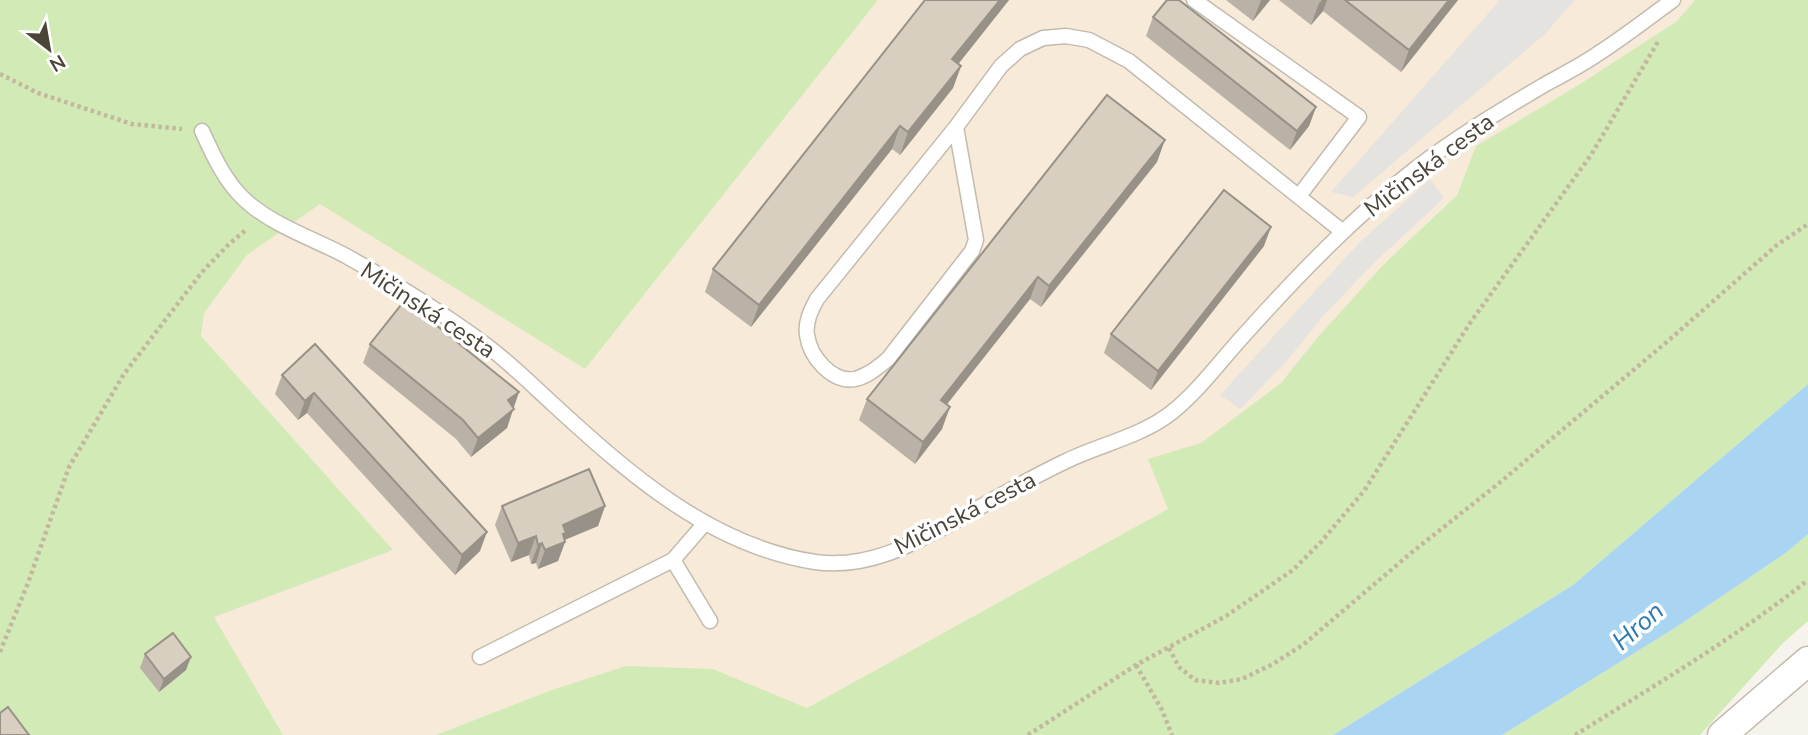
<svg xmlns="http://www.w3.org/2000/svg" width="1808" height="735" font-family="'Nunito Sans',sans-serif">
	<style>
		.commercial { fill: #f7ead8 }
		.green { fill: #d2eab5 }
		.parking { fill: #e5e3e0 }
		.water { fill: #a9d4f2 }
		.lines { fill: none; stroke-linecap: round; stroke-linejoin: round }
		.service-casing { stroke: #c2bbae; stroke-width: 17 }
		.minor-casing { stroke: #c2bbae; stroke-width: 31 }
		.path { stroke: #c4b79f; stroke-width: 4.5; stroke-dasharray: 3.5 3.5; stroke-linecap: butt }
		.service { stroke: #fff; stroke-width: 14 }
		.minor { stroke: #fff; stroke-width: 28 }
		.wall { fill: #bab2a6 }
		.shaded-wall { fill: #979187 }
		.building { fill: #d8cfc1; stroke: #979187; stroke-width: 2 }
		.labels { text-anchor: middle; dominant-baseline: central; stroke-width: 7; stroke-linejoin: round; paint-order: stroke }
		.street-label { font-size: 24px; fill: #4b4439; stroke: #fff }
		.water-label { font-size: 26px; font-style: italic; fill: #2e7ab2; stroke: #fff }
	</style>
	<rect width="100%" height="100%" fill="#f6f3ec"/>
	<!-- commercial -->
	<path class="commercial" d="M878,0h817l-18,21 -100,65 -101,60 -19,48 -74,71 -66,73 -36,45 -80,61 -53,15 20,50 -361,199 -94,-39 -164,22 -113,44h-153l-70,-118 180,-67 -192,-214 3,-23 43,-58 73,-52 265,166z"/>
	<!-- green -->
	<path class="green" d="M0,0h878l-293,369 -265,-165 -73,51 -43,58 -3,23 192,214 -179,67 69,118h-283z
		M1695,0h113v384l-235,201 -240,150h-897l113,-44 77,-25 87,3 94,39 361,-199 -20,-50 53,-16 80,-60 36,-45 66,-73 74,-70 19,-49 101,-60 100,-65z
		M1808,534v87l-25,22 -83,92h-198l176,-109 109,-74z"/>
	<!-- parking -->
	<path class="parking" d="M1500,0h75l-30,34 -192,163 -22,-5z
		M1430,179l14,19 -67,62 -53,55 -39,48 -45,46 -20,-14 139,-152z"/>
	<!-- water -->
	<path class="water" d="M1808,384v150l-21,18 -109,74 -176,109h-169l240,-150z"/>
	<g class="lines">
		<!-- service casing -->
		<g class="service-casing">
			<path id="service" d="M1194,0l165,117 -60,79
				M956,127l20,113 -4,11 -84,108c-10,8 -20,17 -33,20 -23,4 -45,-22 -48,-44 -2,-13 4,-25 10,-36l139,-172 45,-61 19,-17 23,-11 23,-2 23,4 40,21 214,171
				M202,131c11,24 23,51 43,69 28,26 70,39 103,57 48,27 95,56 138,88 24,18 46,40 68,60 75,69 157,141 261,157 57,8 105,-22 153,-48 31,-18 63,-36 96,-52 34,-17 76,-25 107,-49 28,-22 50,-53 74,-79 53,-59 108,-116 170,-165 40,-31 85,-58 129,-84 18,-10 38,-20 55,-32 25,-16 49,-35 74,-53
				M673,560l37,61
				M480,657l193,-97 32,-37"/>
		</g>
		<!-- minor casing -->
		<g class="minor-casing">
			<path id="minor" d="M1722,735l86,-74"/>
		</g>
		<!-- path -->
		<path class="path" d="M0,74l38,19 94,31 50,5
			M1169,648l10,19 16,13 24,3 23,-4 31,-15 31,-20 107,-91 87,-69 171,-144 108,-95 31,-21
			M0,652l28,-69 41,-116 55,-93 78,-102 27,-28 18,-15
			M1136,665l26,45 10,25
			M1028,735l108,-70 90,-49 67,-46 28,-28 43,-51 106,-168 121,-168 68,-115
			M1575,735c79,-49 160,-97 233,-155"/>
		<!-- service -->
		<use href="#service" class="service"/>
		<!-- minor -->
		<use href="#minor" class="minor"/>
	</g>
	<!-- wall -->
	<path class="wall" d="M925,0h84l-51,64 3,2 -8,22 -53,67 -8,-6 -141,178 -46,-35 8,-23z
		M1226,0h44l-17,21z
		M1279,0h179l-57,72 -78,-61 -12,14z
		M1153,17l163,90 -7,19 -19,24 -144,-114z
		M1157,162l-116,145 -11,-8 -84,106 -4,24 -27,35 -56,-44 8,-21z
		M1264,246l-113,144 -47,-37 7,-19z
		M315,344l165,207 -25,24 -148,-162 -9,7 -23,-26 7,-19z
		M370,344l143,64 -6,20 -36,29 -15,-18 -93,-76z
		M502,506h103l-7,20 -33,14v2l-7,19 -20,8 -2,-6 -5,1 -2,-9 -18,7 -16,-37z
		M145,654l41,16 -27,22 -19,-24z"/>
	<!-- shaded-wall -->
	<path class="shaded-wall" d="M1000,0h9l-65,82 8,-23z
		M1261,0h9l-17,21z
		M1322,0h5l-4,11 -12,14 8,-22z
		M1449,0h9l-57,72 8,-22z
		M961,66l-8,22 -53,67 8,-23z
		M1316,107l-7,19 -19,24 7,-19z
		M900,126l-8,23 -141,178 8,-22z
		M1165,140l-8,22 -116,145 8,-21z
		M1271,227l-7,19 -113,144 7,-19z
		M1038,277l-8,22 -97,123 8,-22z
		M519,392l-12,36 -36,29 7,-19 30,-38z
		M314,393l-7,20 -9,7 7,-19z
		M950,407l-8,22 -27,35 8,-22z
		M605,506l-7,20 -34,14 1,2 -7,19 -20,8 7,-19 18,-25z
		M487,532l-7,19 -25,24 7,-20z
		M536,536l-7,19 -18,7 7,-19z
		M542,543l-6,20 -5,1 7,-19z
		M191,657l-5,13 -27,22 5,-13z"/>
	<!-- building -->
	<path class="building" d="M925,0h75l-48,59 9,7 -53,66 -8,-6 -141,179 -46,-36z
		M1167,0h12l137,107 -19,24 -144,-114z
		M1345,0h104l-40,50z
		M1107,95l58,45 -116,146 -11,-9 -97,123 9,7 -27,35 -56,-43z
		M1224,190l47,37 -113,144 -47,-37z
		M405,300l114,92 -11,8 6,9 -36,29 -15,-18 -93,-76z
		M315,344l172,188 -25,23 -148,-162 -9,8 -23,-26z
		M589,469l16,37 -42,19 3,8 -3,1 2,8 -20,8 -3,-7 -4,2 -2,-9 -18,7 -16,-37z
		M173,633l18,24 -27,22 -19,-25z
		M8,707l21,28h-29v-22z"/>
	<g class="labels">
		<!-- street labels -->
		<g class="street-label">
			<text transform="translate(1429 165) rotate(-37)">Mičinská cesta</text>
			<text transform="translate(428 310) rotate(33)">Mičinská cesta</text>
			<text transform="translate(965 513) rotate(-27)">Mičinská cesta</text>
		</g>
		<!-- water labels -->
		<g class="water-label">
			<text transform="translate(1638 626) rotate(-41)">Hron</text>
		</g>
	</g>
	<!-- north arrow -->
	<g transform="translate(49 49) rotate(149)" stroke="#ffffff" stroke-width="5" paint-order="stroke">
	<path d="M0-5L12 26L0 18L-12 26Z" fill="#4b4439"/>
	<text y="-10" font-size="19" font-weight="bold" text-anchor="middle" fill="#4b4439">N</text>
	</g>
</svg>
